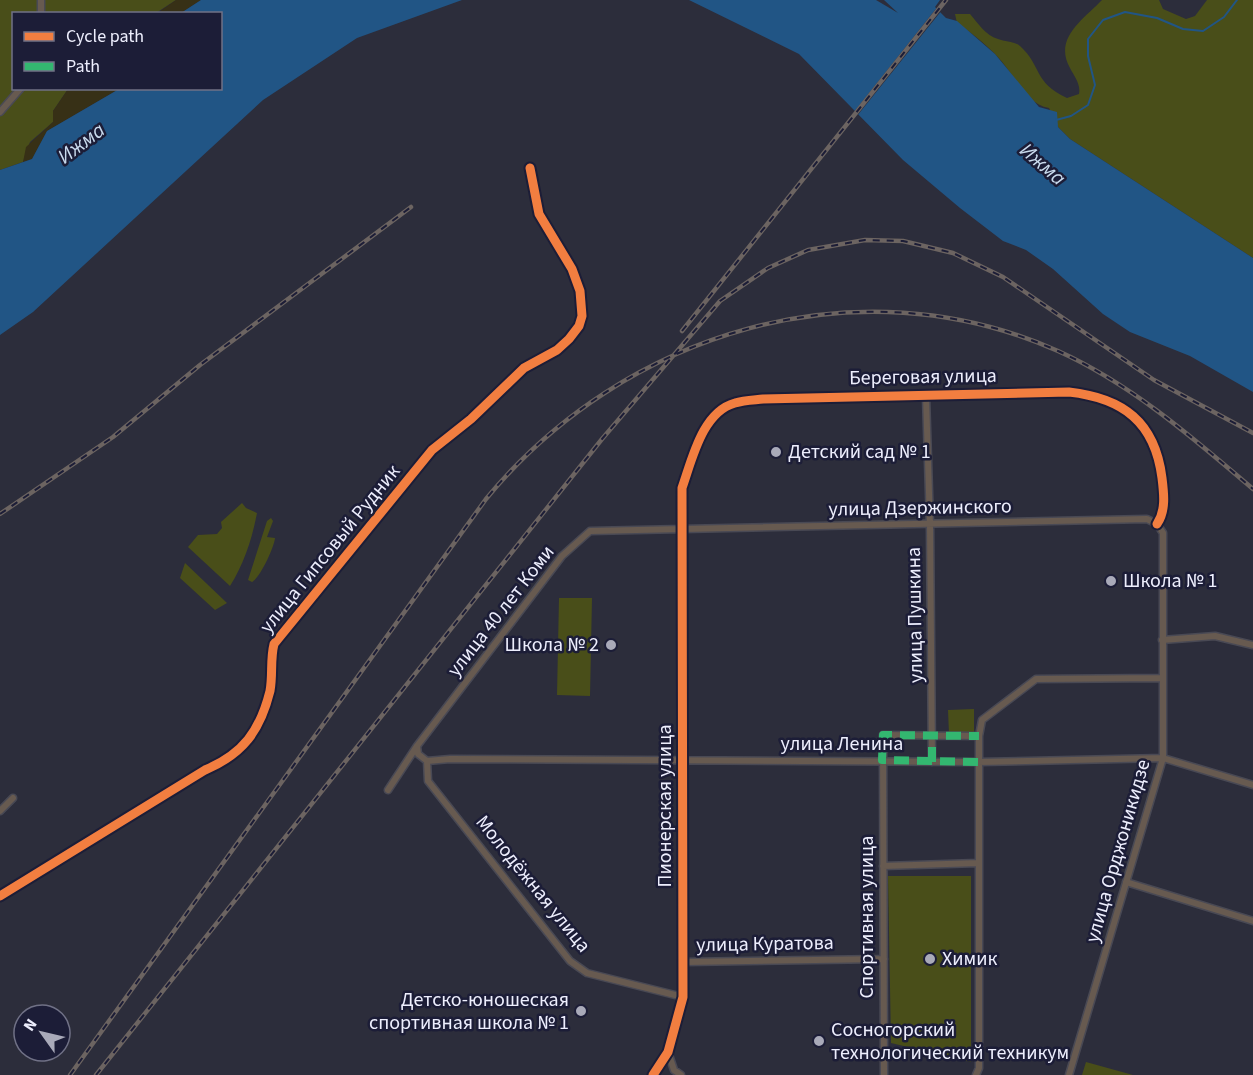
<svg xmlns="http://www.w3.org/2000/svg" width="1253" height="1075" font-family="'Source Sans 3',sans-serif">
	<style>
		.green { fill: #494e19 }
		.sand { fill: #373016 }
		.water { fill: #215585 }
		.pier { fill: #2c2d3b }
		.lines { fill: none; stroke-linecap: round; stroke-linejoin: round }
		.stream { stroke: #215585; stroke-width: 2 }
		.street-casing { stroke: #494954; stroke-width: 9 }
		.street { stroke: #675a50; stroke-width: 6 }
		.rail-casing { stroke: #6c6461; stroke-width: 4.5 }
		.rail { stroke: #1c1d37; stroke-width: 2; stroke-dasharray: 7; stroke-linecap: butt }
		.quiet { stroke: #33b770; stroke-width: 8; stroke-dasharray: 15 8; stroke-linecap: butt }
		.cycleway-casing { stroke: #1c1d37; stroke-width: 13 }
		.cycleway { stroke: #f27e40; stroke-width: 9 }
		.poi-dot { fill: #a9aab9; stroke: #1c1d37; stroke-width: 2 }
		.labels { text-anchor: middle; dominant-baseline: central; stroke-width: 5; stroke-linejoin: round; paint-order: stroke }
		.street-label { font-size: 20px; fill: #edeefd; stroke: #1c1d37 }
		.poi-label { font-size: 20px; fill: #edeefd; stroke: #1c1d37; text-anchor: start }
		.water-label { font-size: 21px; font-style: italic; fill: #cadbee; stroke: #1c1d37 }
	</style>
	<rect width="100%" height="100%" fill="#2c2d3b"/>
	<!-- green -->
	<path class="green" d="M0,0h176l-20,13 -142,1v74l54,1 -15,22v11l-23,20 -7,20 -23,8z
		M1102,0h57l4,9 23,10 9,-3 12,-16h46v258l-183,-119 -12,-12 -9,-19c-22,-4 -33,-29 -46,-45 -12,-15 -30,-29 -46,-40l-2,-9h15c8,9 15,21 28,25 7,3 16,2 22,7 22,20 13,36 47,52l12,-4c2,-10 -5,-18 -9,-26 -17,-30 14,-49 32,-68z
		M242,503l4,5 11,5c-5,26 -13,51 -27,73l-42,-39 10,-12 19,-1 5,-6 -1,-6z
		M271,518l2,3 -6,16 8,1c-1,10 -15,40 -23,44l-4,-2 19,-59z
		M185,563l42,40 -12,7 -35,-32z
		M559,598h33l-2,98 -33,-1z
		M974,709v25h-25l-1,-24z
		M888,876h83v186l-80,-19z
		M1086,1062l47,13h-51z"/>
	<!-- sand -->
	<path class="sand" d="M176,0h25l-20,13 -25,1z
		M68,89h51l-72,42 -15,28 -9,3 3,-15 27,-25v-11z"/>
	<!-- water -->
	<path class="water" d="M201,0h261l-105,38 -94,62 -230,212 -33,23v-165l32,-11 15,-28 72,-42 101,-1v-74l-39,-1z
		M689,0h187l22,13 -14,-13h56l-5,7 11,11 11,3 38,33 44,53 18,5 1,15 12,12 183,119v134l-63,-36 -60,-24 -27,-18 -50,-45 -27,-19 -23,-9 -43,-33 -57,-48 -104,-106z"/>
	<!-- pier -->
	<path class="pier" d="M939,5l3,5 -85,106 -3,-4z"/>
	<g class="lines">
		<!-- stream -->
		<path class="stream" d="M1056,120l15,-4 17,-11 7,-20 -7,-29v-17l15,-19 22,-8 32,6 26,11 20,2 21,-14 13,-17"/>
		<!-- street casing -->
		<g class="street-casing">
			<path id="street" d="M41,14v-14
				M0,112l21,-24
				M926,396l4,129 2,237
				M1162,640l53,-4 38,9
				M417,746l1,8 9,7
				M427,761l23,-2 528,3 185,-4 90,27
				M427,761l1,20 142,180 17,12 96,24
				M388,790l29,-44 145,-190 28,-25 557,-12 10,5
				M0,811l13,-13
				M883,866l95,-3
				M1126,882l127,39
				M0,896l205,-126c38,-16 55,-39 65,-79 3,-16 0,-31 4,-47l158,-194 39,-31 53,-51 33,-18 12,-11 10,-13 3,-10 -2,-25 -8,-22 -33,-55 -9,-46
				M684,962l200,-3
				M668,1052l6,18 7,5
				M653,1075l15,-23 15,-55 -1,-509c10,-28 20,-76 53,-85 9,-3 19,-3 28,-4l306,-7c54,6 86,30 93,86 2,16 4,33 -5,46
				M884,1075l-1,-340 96,1
				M976,1075l3,-7v-332l3,-16 54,-41 126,-1
				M1069,1075l94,-317v-225l-6,-9"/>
		</g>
		<!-- street -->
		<use href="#street" class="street"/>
		<!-- rail casing -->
		<g class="rail-casing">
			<path id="rail" d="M682,331l264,-331
				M0,514l113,-77 87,-72 211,-158
				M70,1075l416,-576c137,-167 371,-238 572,-148 73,33 134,86 195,138
				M96,1075l506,-636 118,-138 48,-33 40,-18 57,-10 38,1 50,12 50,24 151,103 99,53"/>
		</g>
		<!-- rail -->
		<use href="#rail" class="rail"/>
		<!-- quiet -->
		<path class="quiet" d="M932,762v-27
			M978,762l-96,-2 1,-25 96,1"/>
		<!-- cycleway casing -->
		<g class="cycleway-casing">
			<path id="cycleway" d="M0,896l205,-126c38,-16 55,-39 65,-79 3,-16 0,-31 4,-47l158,-194 39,-31 53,-51 33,-18 12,-11 10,-13 3,-10 -2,-25 -8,-22 -33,-55 -9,-46
				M653,1075l15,-23 15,-55 -1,-509c10,-28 20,-76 53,-85 9,-3 19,-3 28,-4l306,-7c54,6 86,30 93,86 2,16 4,33 -5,46"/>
		</g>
		<!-- cycleway -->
		<use href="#cycleway" class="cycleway"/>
	</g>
	<!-- markers -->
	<g class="poi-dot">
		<circle cx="776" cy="452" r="6"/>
		<circle cx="1111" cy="581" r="6"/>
		<circle cx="611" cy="645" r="6"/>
		<circle cx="930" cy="959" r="6"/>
		<circle cx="581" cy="1011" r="6"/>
		<circle cx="819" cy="1041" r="6"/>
	</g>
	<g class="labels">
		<!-- street labels -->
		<g class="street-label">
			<text transform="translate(923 377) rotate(-1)">Береговая улица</text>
			<text transform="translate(920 508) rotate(-1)">улица Дзержинского</text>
			<text transform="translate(330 549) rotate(-51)">улица Гипсовый Рудник</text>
			<text transform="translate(501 611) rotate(-52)">улица 40 лет Коми</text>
			<text transform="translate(915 615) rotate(-91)">улица Пушкина</text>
			<text x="842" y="744">улица Ленина</text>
			<text transform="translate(665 806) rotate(-90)">Пионерская улица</text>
			<text transform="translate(1118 851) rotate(-74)">улица Орджоникидзе</text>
			<text transform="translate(533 884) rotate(51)">Молодёжная улица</text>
			<text transform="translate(867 917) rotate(-90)">Спортивная улица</text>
			<text transform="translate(765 944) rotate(-1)">улица Куратова</text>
		</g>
		<!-- poi labels -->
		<g class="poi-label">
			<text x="788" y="452">Детский сад № 1</text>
			<text x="1123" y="581">Школа № 1</text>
			<text x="599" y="645" text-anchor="end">Школа № 2</text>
			<text x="942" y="959">Химик</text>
			<text x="569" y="1000" text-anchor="end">Детско-юношеская<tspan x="569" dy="23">спортивная школа № 1</tspan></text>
			<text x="831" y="1030">Сосногорский<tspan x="831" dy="23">технологический техникум</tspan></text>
		</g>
		<!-- water labels -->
		<g class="water-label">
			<text transform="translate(81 143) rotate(-37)">Ижма</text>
			<text transform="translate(1043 164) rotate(41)">Ижма</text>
		</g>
	</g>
	<!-- legend -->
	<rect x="12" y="12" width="210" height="78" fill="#1c1d37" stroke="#707186" stroke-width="1.5"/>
	<rect x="24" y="32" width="30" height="9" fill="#f27e40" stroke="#707186" stroke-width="1.5"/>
	<text x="66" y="42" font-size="18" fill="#edeefd">Cycle path</text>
	<rect x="24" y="62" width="30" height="9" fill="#33b770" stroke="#707186" stroke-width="1.5"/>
	<text x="66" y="72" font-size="18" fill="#edeefd">Path</text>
	<!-- north arrow -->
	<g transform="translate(42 1033) rotate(304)"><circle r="28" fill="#1c1d37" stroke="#707186" stroke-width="1.5"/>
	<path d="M0-4.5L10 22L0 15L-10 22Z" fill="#a9aab9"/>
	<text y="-9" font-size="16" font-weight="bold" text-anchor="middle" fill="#edeefd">N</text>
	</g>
</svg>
